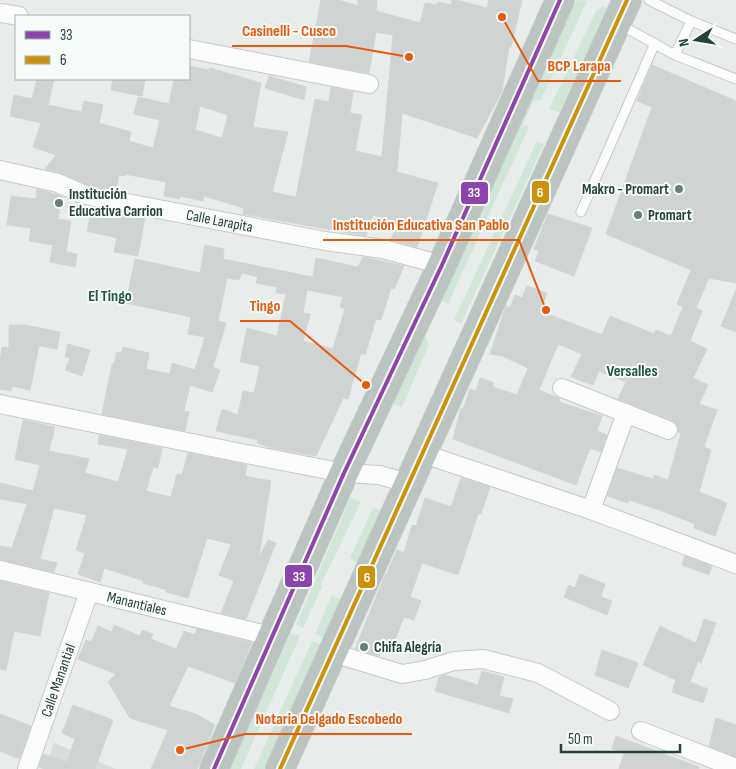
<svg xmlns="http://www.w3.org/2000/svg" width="736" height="769" font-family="'Sofia Sans Condensed',sans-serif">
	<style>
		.built { fill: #d6dedb }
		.green { fill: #d1e6d8 }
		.building { fill: #cfd4d2; stroke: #d1d6d4; fill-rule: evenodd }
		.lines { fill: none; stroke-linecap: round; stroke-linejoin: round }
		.lane-casing { stroke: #c5cac8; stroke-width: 11 }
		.street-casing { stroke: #c5cac8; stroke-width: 20 }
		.highway-casing { stroke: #c3ccc9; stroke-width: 30 }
		.lane { stroke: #fcfcfc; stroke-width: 9 }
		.street { stroke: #fcfcfc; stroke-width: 18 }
		.highway { stroke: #bcc4c2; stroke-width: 28 }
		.bus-1-casing { stroke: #f7fbf9; stroke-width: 8 }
		.bus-2-casing { stroke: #f7fbf9; stroke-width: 8 }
		.bus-1 { stroke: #8e44ad; stroke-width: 4 }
		.bus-2 { stroke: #cd920c; stroke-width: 4 }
		.poi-dot { fill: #697e78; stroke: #f7fbf9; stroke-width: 2 }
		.labels { text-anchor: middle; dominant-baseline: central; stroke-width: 4; stroke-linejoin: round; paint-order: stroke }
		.poi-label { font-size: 15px; font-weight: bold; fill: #24423a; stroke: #f7fbf9; text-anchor: start }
		.street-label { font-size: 15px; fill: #24423a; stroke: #f7fbf9 }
		.neighbourhood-label { font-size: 16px; font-weight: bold; fill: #1f5548; stroke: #f7fbf9 }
		.leader { fill: none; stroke: #e8590c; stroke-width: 2 }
		.callout-dot { fill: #e8590c; stroke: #f7fbf9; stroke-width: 2 }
		.callout-label { font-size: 16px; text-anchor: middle; font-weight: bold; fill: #e8590c; stroke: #f7fbf9; stroke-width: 4; stroke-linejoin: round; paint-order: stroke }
		.line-badge { stroke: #f7fbf9; stroke-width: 2 }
		.badge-label { font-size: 14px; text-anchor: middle; font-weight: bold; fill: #fff }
	</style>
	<rect width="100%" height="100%" fill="#e8edeb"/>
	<!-- built -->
	<path class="built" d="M54,743l62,26h-71z"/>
	<!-- green -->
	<path class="green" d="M576,0l11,1 -46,99h-7l-11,24 6,3 -81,177 -8,-4z
		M603,6l4,2 -48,105 -10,-4 47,-98z
		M537,141l7,3 -83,180 -7,-4z
		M425,336l4,9 -27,62 -9,-3z
		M351,497l10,5 -40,82 1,3 -19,41 -7,-3z
		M373,508l9,2 -24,54 -8,-6z
		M332,595l9,5 -16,38 -10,-4z
		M291,633l9,3 -59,133h-12z
		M312,641l9,3 -54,125h-13z"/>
	<!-- building -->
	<path class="building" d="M321,0h17l21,6 -2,-6h20l-1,11 44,12 5,-20 11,2 2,-3 13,3 1,-5h5l30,8 2,-8h33l-11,47h-2l-7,44 -25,47 -75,-25 -5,59 41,11 -21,64 -26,-7 6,-16 -24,-9 -7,21 -123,-22 1,-6 -40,-12 -1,5 -23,-5v3l-16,-3 2,-14 -41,-8v2l-6,-1 -3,15 -28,-5 -26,-12 -17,-4 11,-14 -23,-8 8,-24 -31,-7 4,-21 18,4 5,-20h17l-6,26 34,7 2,-11 19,4 -4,18 32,9 -2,9 24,7 7,-28 -26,-6 4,-17 31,7 5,-25h15v-13l20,4 1,-2 51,15 -8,44 35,5 -16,60 24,5 19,-98 14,3 2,-15 22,5 -3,21 12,2 -7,36 27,6 11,-122 -17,-3 -7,41 -60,-11zM200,106l28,9 -6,23 -27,-8z
		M652,65l84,36v182l-27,-5 -13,30 6,3 -12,30 17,8 -14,29 15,7 -9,19 18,6 -13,37 7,3 -12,42 28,11 -12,33 -21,-8 1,-4 -30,-12 -36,-12 -1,3 -21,-7 10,-28 36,11 1,-4 14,5 13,-47 -3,-1 -1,-8 -5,-4 -54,-21 8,-17 -27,-11 -6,14 -22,-8 11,-23 -24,-10 -19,46 21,9 -1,3 43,14 -5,15 10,4 -6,17 -11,-4 -14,37 -123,-46 8,-31 2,1 7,-20 6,2 4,-13 14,5 -1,4 24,8 11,-27 -26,-12 -12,-2 16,-48 4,2 5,-13 7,3 5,-12 20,7 -7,18 62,24 8,-19 44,18 2,-4 15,6 12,-29 -6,-3 14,-34 -85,-36 46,-127 -15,-6z
		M269,76l37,11 -2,13 -39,-12z
		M113,79h32l-3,17 -31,-6z
		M37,189l25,7 -4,23 13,2 -5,31 11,2 -2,13 -25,-5 3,-17 -24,-4 2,-13 -24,-3 4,-29 25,3z
		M92,207l53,10 -7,39 -24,-4 3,-14 -30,-7z
		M548,214l44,14 -18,48 -39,-15 4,-10 -5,-2z
		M205,245l19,4 -1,10 90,18 3,-19 42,9 5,-10 41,9 -10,23 -3,-1 -10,32 -5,-1 -11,36 -4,-2 -13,46 -5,-1 -27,58 -44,-8 -15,-5 1,-3 -42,-9 6,-22 16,6 5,-24 11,2 6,-27 -20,-4 7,-34 30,8 9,-42 -10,-1 1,-6 -21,-4 2,-6 -16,-4 -3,7 -12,-2 -9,43 8,2 -13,44 7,3 -8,22 -22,-7 -6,26 5,1 -4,19 -83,-17 10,-50h2l3,-12 4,1 2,-6 26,6 -3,16 24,5 2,-11 23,7 10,-33 -17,-3 3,-17 -65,-14 9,-44 65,14zM307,290l36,7 -3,10 5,2 -12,40 -30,-8 7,-27 -7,-1z
		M736,290v42l-15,-6z
		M9,325h16l35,7 -3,17 -18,-3 -9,44 -18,-4 -1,5 -11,-2v-28l2,-14 7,1z
		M68,344l22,6 -8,26 -17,-6 5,-12 -5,-1z
		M23,420l32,7 -6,24 40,8 -4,14 33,9 10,-33 -30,-5 1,-9 63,13 -4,20 -5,-1 -7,24 25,6 6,-23 5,1 6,-22 59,12 -2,11 26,5 -12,76 9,-17 8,3 -30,76 -25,-6 13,-32 -15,-6 12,-31 -24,-6 -19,60 -22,-6 1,-2 -24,-7 1,-2 -40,-13 -4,14 -22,-8 7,-21 -9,-3 11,-35 -33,-7 -14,51 17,4 -3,9 -54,-12v-14l12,2 15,-44 -27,-5v-16l33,8 7,-26 -25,-6z
		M461,478l29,9 -9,27h-3l-20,61 -36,-12 -12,34 11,4 -7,19 -10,-3 -14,35 -8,-3 -3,7 -24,-7 30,-74h1l11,-25 7,3 8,-28 4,1 9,-28 26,9z
		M685,556l27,10 -3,9 -27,-10z
		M580,574l25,10 -4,13 11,4 -5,14 -43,-18 5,-12 6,3z
		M0,581l49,12 -9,43 -26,-5 -8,39 -6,-1z
		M704,619l12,4 -15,40 -3,-2 -8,21 18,7 -5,14 -31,-11 4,-12 -33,-15 17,-39 36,17z
		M114,625l26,11 2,-6 11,4 -2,5 25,10 8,-18 11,4 2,-6 55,14 -17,40 -47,-17 -19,40 27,8 19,11 -18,44h-46l17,-39 -38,-12 -22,-36 8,-8 -38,-15 8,-19 5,2 7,-16 14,6z
		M602,650l36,13 -10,25 -33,-13z
		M482,671l22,6 -5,19 14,3 -4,14 -74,-22 4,-14 6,-2 33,10z
		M73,705l40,15 -18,49h-51l-5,-2 4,-13 24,8 8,-23 -13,-6z
		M0,714l31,12 -12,33 -19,-8z
		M716,718l20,7v32l-27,-11z
		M616,736l83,31v2h-80l5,-16 -12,-4z"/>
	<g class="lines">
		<!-- lane casing -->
		<g class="lane-casing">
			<path id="lane" d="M649,0l42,21
				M619,24l56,31 61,24
				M675,55l16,-34 45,18
				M581,212l74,-169"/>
		</g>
		<!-- street casing -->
		<g class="street-casing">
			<g id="street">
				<path d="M0,13l19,3"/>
				<path d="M189,49l180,35"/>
				<path id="s1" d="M0,170l58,13 27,12 240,46 58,8 59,16"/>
				<path d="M562,388l106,42"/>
				<path d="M0,404l236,48 108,21 35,2 29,8"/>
				<path d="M424,454l167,56 145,54"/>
				<path d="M591,510l35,-97"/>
				<path id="s2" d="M0,570l274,67"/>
				<path d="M333,653l69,21 23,-4 29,-9 29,-2 55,14 72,38"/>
				<path d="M641,731l95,37"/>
				<path id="s3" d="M27,769l62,-177"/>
			</g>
		</g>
		<!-- highway casing -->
		<g class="highway-casing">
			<path id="highway" d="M214,769l130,-296 98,-208 118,-265
				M280,769l347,-769"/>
		</g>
		<!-- lane -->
		<use href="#lane" class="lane"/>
		<!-- street -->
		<use href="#street" class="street"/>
		<!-- highway -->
		<use href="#highway" class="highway"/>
		<!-- bus-1 casing -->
		<g class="bus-1-casing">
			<path id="bus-1" d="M214,769l130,-296 98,-208 118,-265"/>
		</g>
		<!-- bus-2 casing -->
		<g class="bus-2-casing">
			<path id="bus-2" d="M280,769l347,-769"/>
		</g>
		<!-- bus-1 -->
		<use href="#bus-1" class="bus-1"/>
		<!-- bus-2 -->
		<use href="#bus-2" class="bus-2"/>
	</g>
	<!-- markers -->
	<g class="poi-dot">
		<circle cx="679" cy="189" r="5"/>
		<circle cx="59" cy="203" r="5"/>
		<circle cx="638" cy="215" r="5"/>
		<circle cx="364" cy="647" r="5"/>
	</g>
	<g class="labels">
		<!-- poi labels -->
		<g class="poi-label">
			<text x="669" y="189" text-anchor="end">Makro - Promart</text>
			<text x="69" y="194">Institución<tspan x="69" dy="17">Educativa Carrion</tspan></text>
			<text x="648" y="215">Promart</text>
			<text x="374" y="647">Chifa Alegría</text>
		</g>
		<!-- street labels -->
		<g class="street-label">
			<text stroke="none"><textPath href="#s1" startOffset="226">Calle Larapita</textPath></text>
			<text stroke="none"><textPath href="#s2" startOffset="141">Manantiales</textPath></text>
			<text stroke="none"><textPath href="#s3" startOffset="94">Calle Manantial</textPath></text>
		</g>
		<!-- neighbourhood labels -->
		<g class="neighbourhood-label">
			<text x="110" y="296">El Tingo</text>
			<text x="632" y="371">Versalles</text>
		</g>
	</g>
	<!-- callouts -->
	<path class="leader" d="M409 57L346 46H232M502 17L538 81H621M546 310L519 240H323M366 385L290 321H240M180 750L245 734H412"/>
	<g class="callout-dot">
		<circle cx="409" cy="57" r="5"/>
		<circle cx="502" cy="17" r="5"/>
		<circle cx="546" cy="310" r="5"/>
		<circle cx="366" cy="385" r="5"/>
		<circle cx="180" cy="750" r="5"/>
	</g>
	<g class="callout-label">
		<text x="289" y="36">Casinelli - Cusco</text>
		<text x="579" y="71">BCP Larapa</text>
		<text x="421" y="230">Institución Educativa San Pablo</text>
		<text x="265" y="311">Tingo</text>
		<text x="329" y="724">Notaria Delgado Escobedo</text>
	</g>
	<g class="line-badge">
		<rect x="531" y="180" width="19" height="24" rx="5" fill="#cd920c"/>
		<rect x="460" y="181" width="29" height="24" rx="5" fill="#8e44ad"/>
		<rect x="284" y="564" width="29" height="24" rx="5" fill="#8e44ad"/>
		<rect x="357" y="565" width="19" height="24" rx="5" fill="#cd920c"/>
	</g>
	<g class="badge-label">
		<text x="540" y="197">6</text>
		<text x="474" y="197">33</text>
		<text x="299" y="581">33</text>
		<text x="367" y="582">6</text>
	</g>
	<!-- legend -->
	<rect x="15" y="15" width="175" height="65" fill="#f7fbf9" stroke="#a3b1ad"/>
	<rect x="25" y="31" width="25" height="8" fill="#8e44ad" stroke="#a3b1ad"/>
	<text x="60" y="40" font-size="15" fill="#24423a">33</text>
	<rect x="25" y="56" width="25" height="8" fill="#cd920c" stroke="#a3b1ad"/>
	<text x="60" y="65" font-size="15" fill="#24423a">6</text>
	<!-- north arrow -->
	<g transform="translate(696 40) rotate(258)" stroke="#f7fbf9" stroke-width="4" paint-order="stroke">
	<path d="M0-4L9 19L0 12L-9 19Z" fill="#24423a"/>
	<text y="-8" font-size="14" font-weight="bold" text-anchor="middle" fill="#24423a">N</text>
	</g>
	<!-- scale -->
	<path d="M561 744v8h119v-8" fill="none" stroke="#24423a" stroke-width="2.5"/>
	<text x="568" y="744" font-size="15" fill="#24423a" stroke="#f7fbf9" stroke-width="4" paint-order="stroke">50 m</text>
</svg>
